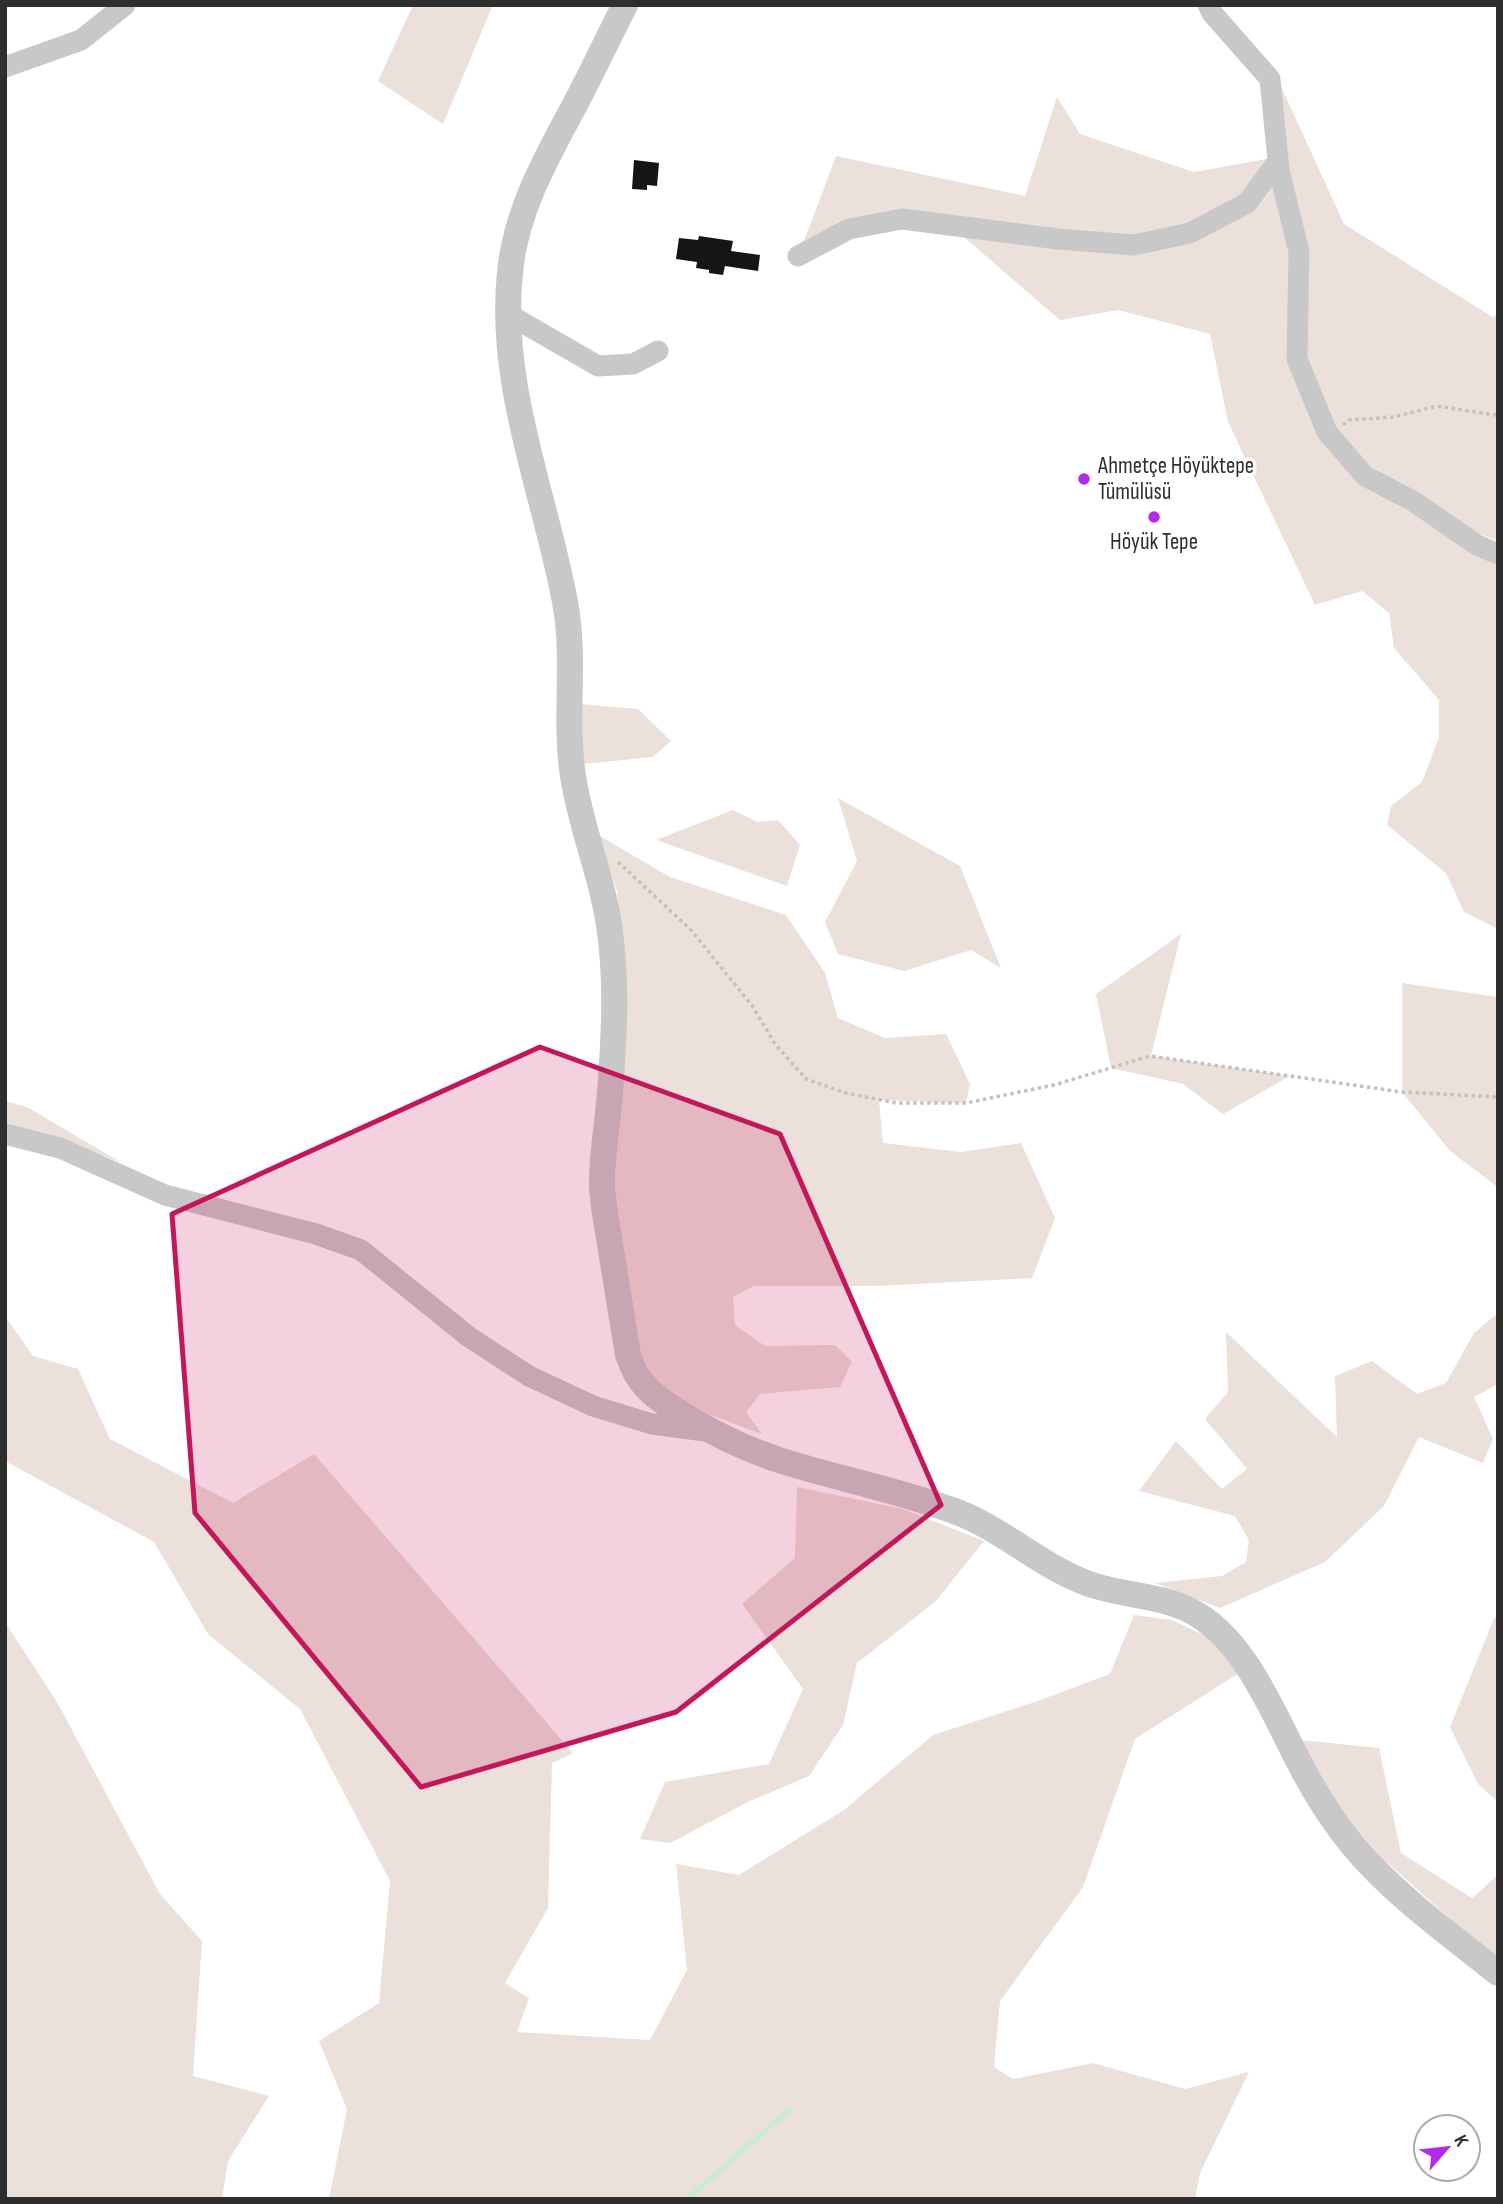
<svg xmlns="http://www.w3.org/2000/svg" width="1503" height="2204" font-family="'Sofia Sans Condensed',sans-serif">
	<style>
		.green { fill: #ece0db }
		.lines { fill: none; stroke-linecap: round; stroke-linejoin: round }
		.stream { stroke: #c7ecce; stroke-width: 5 }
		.building { fill: #151515 }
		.path { stroke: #c2c2c2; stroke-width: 3.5; stroke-dasharray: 3.5 3.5; stroke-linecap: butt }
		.minor { stroke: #c8c8c8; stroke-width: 21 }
		.tertiary { stroke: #c8c8c8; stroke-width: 26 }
		.marked { fill: #c2185b; fill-opacity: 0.2; stroke: #c2185b; stroke-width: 5; stroke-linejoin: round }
		.poi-dot { fill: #b62bea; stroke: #fff; stroke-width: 2.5 }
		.labels { text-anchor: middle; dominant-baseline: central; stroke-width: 7; stroke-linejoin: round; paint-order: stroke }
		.poi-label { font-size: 23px; fill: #2e2e2e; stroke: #fff; text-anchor: start }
	</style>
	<rect width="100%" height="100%" fill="#fff"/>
	<!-- green -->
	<path class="green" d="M413,5h80l-50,119 -65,-43z
		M1279,82l65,142 150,94 4,-7v230l-32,-12 -96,-63 -40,-46 -25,-61z
		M1057,97l23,37 114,38 78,-14 -30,39 -54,32 -55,9 -226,-27 -104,33 33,-88 189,40z
		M1273,181l18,69 -3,113 35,74 90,74 85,52v366l-34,-17 -18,-39 -59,-48 4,-19 31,-24 17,-45v-37l-45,-52 -5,-35 -27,-22 -47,14 -87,-183 -18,-88 -92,-24 -58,10 -102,-88 177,19z
		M581,704l57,5 33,32 -18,16 -70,7z
		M838,798l122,68 41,102 -30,-18 -67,21 -66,-17 -13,-32 32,-61z
		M733,810l24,12 21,-2 22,25 -13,41 -131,-46z
		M598,835l72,42 116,38 39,58 13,45 47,20 61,-4 24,50 -4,19 -87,-3 4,43 78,9 60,-9 34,75 -23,60 -155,8h-123l-21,11 2,28 30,21 70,-1 17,17 -12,25 -80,7 -14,18 16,22 -65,-24 -40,-24 -17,-35 -29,-170 13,-194 -7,-96z
		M1181,934l-30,122 139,20 -67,38 -40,-30 -72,-16 -15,-74z
		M1402,983l96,14v194l-3,-6 -45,-34 -48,-59z
		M5,1101l22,6 95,56 -68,-27 -49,-12z
		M1498,1313v71l-24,13 19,42 -10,24 -64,-26 -35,69 -59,56 -105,46 -65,-25 67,-7 24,-14 3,-22 -14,-24 -96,-25 37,-50 46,48 25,-20 -42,-50 23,-27 -2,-60 111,105 -2,-61 37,-15 45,33 29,-11 28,-50z
		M5,1316l28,40 45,13 32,70 123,64 81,-49 259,299 -21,10 -4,145 -43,75 24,15 -12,34 133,8 37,-70 -11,-106 63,11 105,-65 89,-75 102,-33 75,-28 24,-59 38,5 36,17 31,36 -104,66 -52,148 -83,114 -6,66 19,12 80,-16 92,26 64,-17 -49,101 -5,26h-866l18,-90 -28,-68 60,-38 11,-122 -90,-172 -92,-75 -54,-92 -149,-81z
		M797,1487l106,22 81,32 -49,61 -78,61 -14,62 -34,51 -59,25 -80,42 -30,-4 25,-57 104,-18 34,-75 -61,-85 53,-46z
		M1495,1616l3,7v179l-20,-18 -28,-57z
		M5,1622l52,80 103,192 42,47 -9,135 76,20 -41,65 -6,38h-217z
		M1301,1740l78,8 22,105 71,45 26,-23v82l-25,-18 -91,-81 -49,-55z"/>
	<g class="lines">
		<!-- stream -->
		<path class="stream" d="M687,2199l103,-90"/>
	</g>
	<!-- building -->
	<path class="building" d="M634,160l25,3 -2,23 -10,-1v5l-15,-1z
		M699,236l34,5 -2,10 29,4 -2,16 -33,-5 -2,9 -14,-2v-3l-13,-2 1,-6 -21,-3 3,-21 19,2z"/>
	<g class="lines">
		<!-- path -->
		<path class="path" d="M1343,425l6,-5 45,-3 43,-11 57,9 4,-2
			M618,862l73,68 62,77 22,37 31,35 40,14 50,10h70l88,-18 96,-29 252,36 96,5"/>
		<!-- minor -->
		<path class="minor" d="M1208,5l4,8 58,66 9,91 20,82 -2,107 30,73 38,44 48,25 64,44 21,9
			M5,67l76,-27 44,-35
			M798,256l51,-27 53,-10 156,20 76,6 56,-12 57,-30 31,-42
			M508,314l90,52 35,-2 25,-13
			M5,1134l55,14 105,47 151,39 45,16 108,87 60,39 64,30 59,18 53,7"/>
		<!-- tertiary -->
		<path class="tertiary" d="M625,5c-15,29 -29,59 -44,88 -30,58 -65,113 -71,180 -12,112 35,221 55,329 11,57 -1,116 8,174 8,53 30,102 37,156 7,52 4,107 0,160 -2,30 -8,60 -8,90 0,21 5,42 8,62 6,37 12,74 18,111 3,6 5,14 9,20 11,19 33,32 51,43 29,17 60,32 91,42 59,19 120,30 178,52 45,17 81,52 127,70 34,14 75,12 107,29 54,28 82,102 109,153 15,29 33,58 55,84 41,48 94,86 143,125"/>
	</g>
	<!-- marked area -->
	<path class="marked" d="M540,1047l240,87 161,371 -265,207 -255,75 -226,-274 -23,-299z"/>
	<!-- markers -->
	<g class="poi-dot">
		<circle cx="1084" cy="479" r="7"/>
		<circle cx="1154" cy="517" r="7"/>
	</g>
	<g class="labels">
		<!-- poi labels -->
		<g class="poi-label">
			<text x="1098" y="466">Ahmetçe Höyüktepe<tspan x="1098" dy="26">Tümülüsü</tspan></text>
			<text x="1154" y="542" text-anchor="middle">Höyük Tepe</text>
		</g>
	</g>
	<!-- border -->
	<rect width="1503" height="2204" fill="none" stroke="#2e2e2e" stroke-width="14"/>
	<!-- north arrow -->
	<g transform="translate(1447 2148) rotate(62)"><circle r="33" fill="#ffffff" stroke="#ababab" stroke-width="2"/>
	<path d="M0-5L12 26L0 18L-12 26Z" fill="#b62bea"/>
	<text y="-10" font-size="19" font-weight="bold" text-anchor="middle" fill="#2e2e2e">K</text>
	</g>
</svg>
